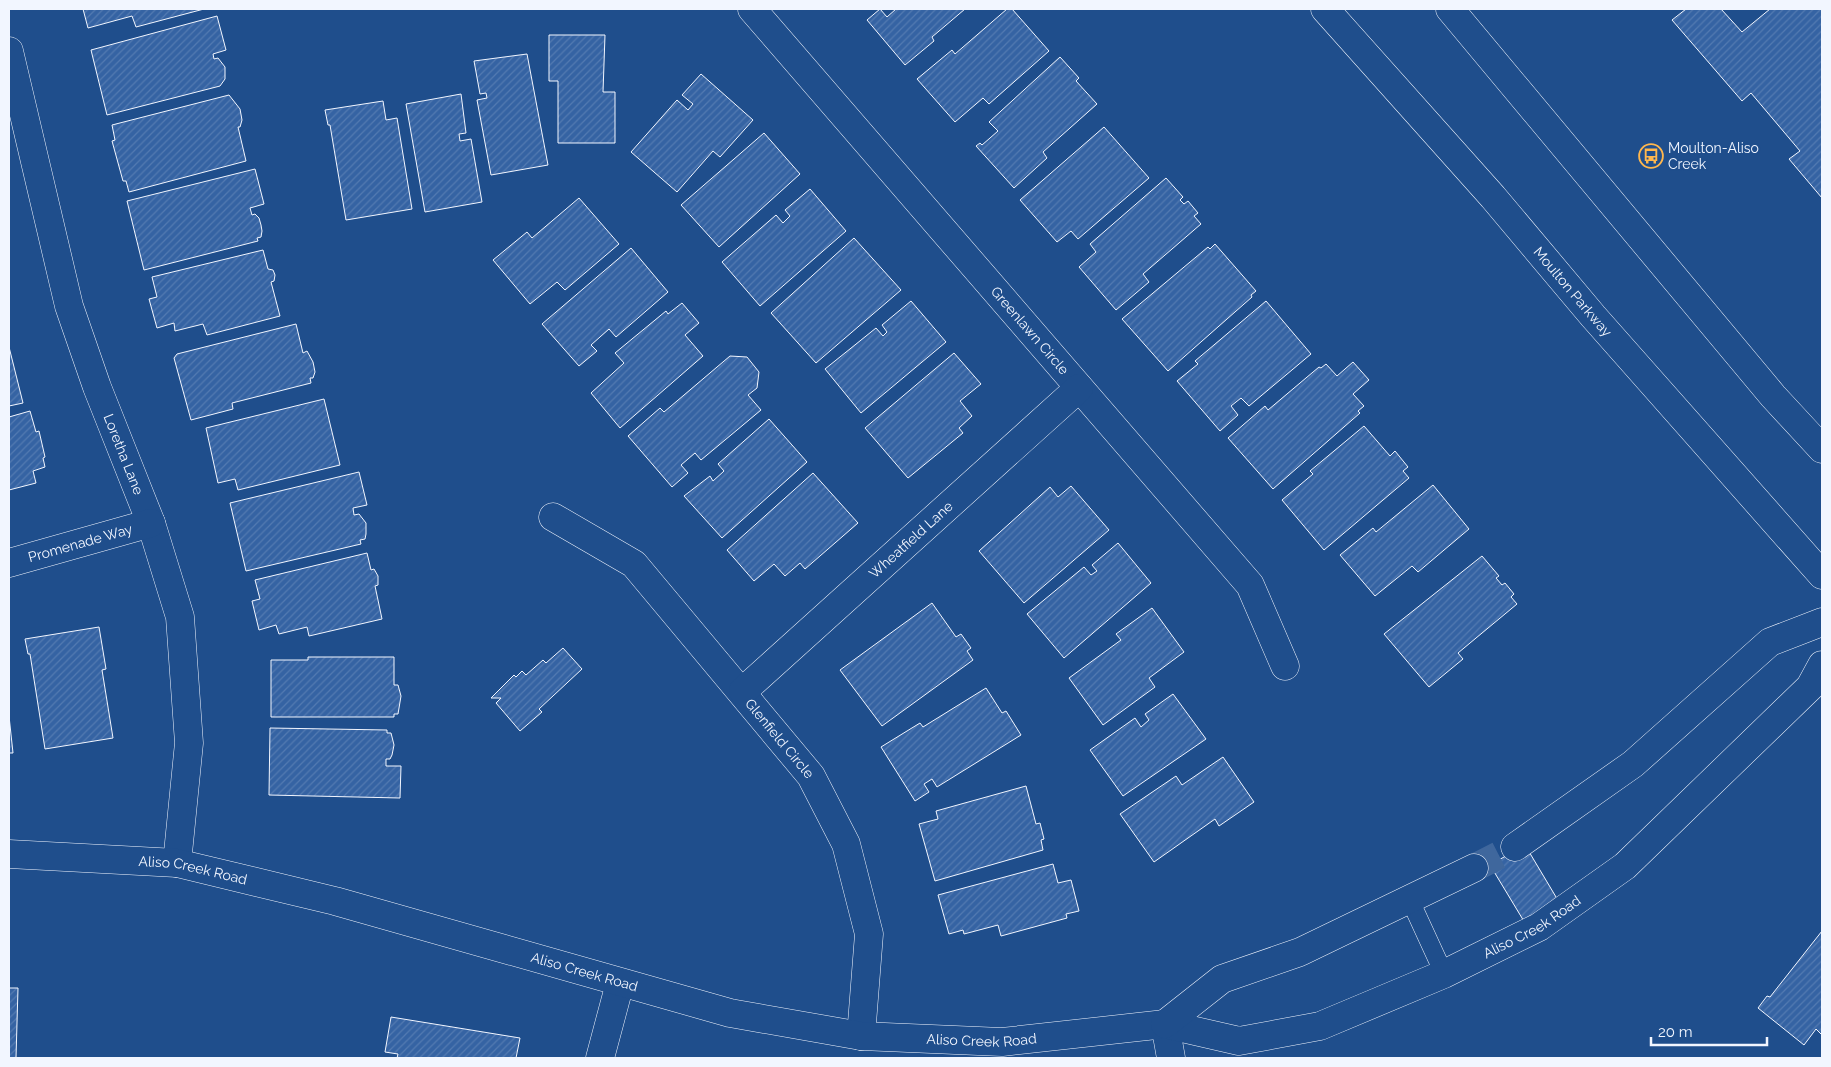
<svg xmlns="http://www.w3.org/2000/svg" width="1831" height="1067" font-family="Raleway,sans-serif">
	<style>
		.building { fill: url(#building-hatch); stroke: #f2f6ff }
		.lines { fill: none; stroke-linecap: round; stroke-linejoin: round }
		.secondary-tunnel { stroke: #3f679d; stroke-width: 28; stroke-dasharray: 28 14; stroke-linecap: butt }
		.lane-casing { stroke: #f2f6ff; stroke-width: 19 }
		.street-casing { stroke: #f2f6ff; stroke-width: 29 }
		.secondary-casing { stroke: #f2f6ff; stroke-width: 29 }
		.primary-casing { stroke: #f2f6ff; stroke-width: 29 }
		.lane { stroke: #1f4e8c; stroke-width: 18 }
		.street { stroke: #1f4e8c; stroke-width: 28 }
		.secondary { stroke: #1f4e8c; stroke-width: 28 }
		.primary { stroke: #1f4e8c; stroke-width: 28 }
		.labels { text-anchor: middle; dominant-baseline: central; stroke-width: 4; stroke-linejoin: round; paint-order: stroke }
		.poi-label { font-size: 14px; fill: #f2f6ff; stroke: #1f4e8c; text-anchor: start }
		.street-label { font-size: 14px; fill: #f2f6ff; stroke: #1f4e8c }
	</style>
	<defs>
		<pattern id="building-hatch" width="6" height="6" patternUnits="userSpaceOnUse" patternTransform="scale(1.25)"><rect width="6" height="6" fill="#3563a3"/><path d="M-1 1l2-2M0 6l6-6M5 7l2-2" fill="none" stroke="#537ab1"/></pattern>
	</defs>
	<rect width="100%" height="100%" fill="#1f4e8c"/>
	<!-- building -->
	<path class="building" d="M83,9h121l-68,18 -4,-11 -44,12z
		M880,9l7,8 9,-8h69l-33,28 2,4 -29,24 -38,-45z
		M1007,9h5l37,42 -60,53 -6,-6 -28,24 -38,-43 35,-29 3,4z
		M1686,9h35l21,23 28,-23h52v189l-33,-39 11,-8 -49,-58 -9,8 -70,-81z
		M217,16l9,34 -13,4 1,5 4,-1 7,9v12l-5,7 -113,29 -16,-65z
		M549,35h56l-2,57h12v51h-57v-62h-9z
		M527,54l21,111 -57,10 -14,-75 10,-2 -1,-5 -6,1 -6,-33z
		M1060,57l19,21 -3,3 21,23 -54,48 4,6 -33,30 -38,-42 4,-3 2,2 16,-14 -9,-9z
		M701,74l52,46 -33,37 -7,-6 -36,41 -46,-40 46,-52 11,10 5,-6 -11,-9z
		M461,94l5,39 -7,1 1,7 11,-2 11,63 -57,10 -19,-108z
		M229,95l11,14 2,11 -2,7h-2l8,34 -117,31 -3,-11h-3l-11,-40 3,-1 -3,-15z
		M383,101l3,19 11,-2 15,91 -66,11 -16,-95h-2l-3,-15z
		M1104,127l45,51 -71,61 -7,-8 -14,11 -37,-42z
		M764,133l36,41 -81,73 -38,-42z
		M255,169l9,35 -14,4 2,7 3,-1 4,4 2,7 1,6 -1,6 -4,1 1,3 -114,29 -17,-69z
		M1166,178l17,19 -3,3 4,4 4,-3 10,12 -4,3 7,8 -58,50 6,8 -33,28 -37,-43 17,-15 -6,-8z
		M810,189l36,42 -86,75 -38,-44 54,-47 7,8 7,-7 -5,-6z
		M579,198l40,46 -54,46 -8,-8 -27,22 -37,-44 34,-28 5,6z
		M854,238l47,52 -85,73 -45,-50z
		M1215,244l41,47 -5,4 1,2 -84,74 -46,-52 86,-72 2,2z
		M631,248l37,44 -52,45 -7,-8 -18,16 6,6 -18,15 -37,-42z
		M263,250l5,19 5,1 2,5 -1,6 -3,1 9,34 -73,19 -4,-11 -28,7 -1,-8 -17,5 -8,-29 8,-2 -5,-20z
		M911,301l35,41 -85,71 -36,-44 51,-41 7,8 4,-4 -5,-7z
		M1266,301l45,53 -62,52 -8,-8 -10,8 7,9 -18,16 -43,-50 21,-17 -3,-3z
		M682,303l17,20 -14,12 18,21 -83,72 -29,-35 33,-30 -9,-10 51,-42 2,3z
		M296,324l7,29 4,-2 6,11 2,10 -2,6h-3l1,5 -79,20 1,6 -42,11 -17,-62 3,-4z
		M9,347l14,56 -14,3z
		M954,353l27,31 -21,17 12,15 -13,12 4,5 -55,45 -43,-50z
		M730,356l17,1 12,15 -2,16 -9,7 13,15 -60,50 -6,-7 -14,12 7,8 -16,14 -44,-51 32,-28 4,4z
		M1353,362l16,18 -16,14 11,12 -6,5 2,2 -87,76 -45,-51 37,-32 3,4 51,-43 2,1 5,-4 11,12z
		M324,399l16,66 -102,25 -3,-11 -17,4 -12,-55z
		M30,411l6,21 3,-1 6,26 -2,1 2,9 -12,4 3,12 -27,7v-73z
		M769,419l38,43 -85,76 -38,-42 26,-20 3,5 11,-10 -6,-7z
		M1364,426l26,30 5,-5 13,16 -5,4 6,7 -85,72 -42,-50 31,-26 -3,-3z
		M359,472l8,33 -14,3 1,7 5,-1 7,9v11l-1,5 -5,1 1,4 -115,27 -16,-68z
		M813,473l45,50 -53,46 -5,-6 -15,13 -11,-12 -20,17 -27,-31z
		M1433,485l36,44 -51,43 -6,-6 -37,30 -35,-41 33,-27 3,4z
		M1071,486l38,44 -85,73 -45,-52 71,-64 8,10z
		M1118,543l33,40 -87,75 -37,-44 57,-47 7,8 6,-4 -5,-6z
		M367,553l4,17 3,-1 4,7v9l-3,1 7,33 -73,17 -2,-9 -28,7 -3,-9 -17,5 -7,-29 8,-2 -5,-19z
		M1482,556l17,20 -3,2 6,7 3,-2 9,11 -3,3 6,7 -59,49 5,6 -34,28 -45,-53z
		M932,603l24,34 5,-3 10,14 -4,3 6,9 -91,66 -42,-56z
		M1152,608l32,44 -35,26 6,9 -52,38 -34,-47 52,-38 -5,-6z
		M99,627l7,42 -4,1 11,68 -68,11 -15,-95h-2l-3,-15z
		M563,648l19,21 -43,40 3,3 -22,19 -24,-28 5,-5h-10l23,-23 2,2 6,-6 4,4 17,-15 3,3z
		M308,657h86v28h4l3,11 -3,18h-4v3h-123v-57h37z
		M986,688l16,25 4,-2 15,24 -84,52 -5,-8 -8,5 5,8 -14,9 -34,-54 39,-24 3,4z
		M1173,694l33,45 -83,57 -33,-46 45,-32 6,9 8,-7 -4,-6z
		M9,716l4,37h-4z
		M270,728l117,2v3h4l3,12 -2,10 -2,4h-4v7h15l-1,32 -131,-3z
		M1223,757l31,45 -35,24 -4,-7 -61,43 -34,-48 56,-38 6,9z
		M1026,786l10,38 4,-1 4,16 -3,1 2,10 -108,31 -16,-57 19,-5 -2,-8z
		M1525,845l34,57 -34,21 -35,-58z
		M1053,864l5,19 13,-3 8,31 -13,3 1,4 -66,18 -3,-11 -34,9 -1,-4 -14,4 -11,-39z
		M1822,931v104l-6,-6 -12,16 -46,-37 9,-12 3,1z
		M9,988h9l-2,70h-7z
		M391,1017l129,21 -4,20h-119l1,-4 -13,-2z"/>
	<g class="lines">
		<!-- secondary-tunnel -->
		<path class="secondary-tunnel" d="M1474,868l41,-21"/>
		<!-- lane casing -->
		<g class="lane-casing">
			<path id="lane" d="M1410,900l34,74"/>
		</g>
		<!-- street casing -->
		<g class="street-casing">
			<g id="street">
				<path id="s1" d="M752,9l498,576 35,81"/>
				<path id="s2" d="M9,51l60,255 28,81 54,136 29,94 9,126 -12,120"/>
				<path id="s3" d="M553,517l81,47 177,212 35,68 23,90 -8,102"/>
				<path id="s4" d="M9,563l142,-40"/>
				<path id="s5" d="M743,691l336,-303"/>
				<path d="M1165,1024l6,34"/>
				<path d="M600,1058l20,-75"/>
			</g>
		</g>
		<!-- secondary casing -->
		<g class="secondary-casing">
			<g id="secondary">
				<path d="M1515,847l118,-83 137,-122 52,-20"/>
				<path id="s6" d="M9,854l168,9 158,38 395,112 131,23 141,6 163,-18 74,17 81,-15 124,-52 95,-47 86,-61 185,-179 12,-22"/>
				<path d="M1165,1024l57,-45 78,-27 174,-84"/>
			</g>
		</g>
		<!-- primary casing -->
		<g class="primary-casing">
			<g id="primary">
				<path id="s7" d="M1325,9l168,188 100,119 229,259"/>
				<path d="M1450,9l323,387 49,53"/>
			</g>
		</g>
		<!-- lane -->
		<use href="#lane" class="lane"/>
		<!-- street -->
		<use href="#street" class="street"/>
		<!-- secondary -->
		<use href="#secondary" class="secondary"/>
		<!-- primary -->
		<use href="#primary" class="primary"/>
	</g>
	<!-- icons -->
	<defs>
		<g id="bus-ring" transform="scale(1.25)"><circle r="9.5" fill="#1f4e8c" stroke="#ffb74d" stroke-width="1.5"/><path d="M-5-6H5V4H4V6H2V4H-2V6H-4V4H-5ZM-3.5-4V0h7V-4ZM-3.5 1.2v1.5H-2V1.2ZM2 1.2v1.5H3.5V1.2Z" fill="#ffb74d"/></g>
	</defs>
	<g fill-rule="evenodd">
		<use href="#bus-ring" x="1651" y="156"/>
	</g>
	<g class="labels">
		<!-- poi labels -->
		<g class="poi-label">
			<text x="1668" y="148">Moulton-Aliso<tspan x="1668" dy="16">Creek</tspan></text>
		</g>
		<!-- street labels -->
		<g class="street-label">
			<text stroke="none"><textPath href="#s7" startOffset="376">Moulton Parkway</textPath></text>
			<text stroke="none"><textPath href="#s1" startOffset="425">Greenlawn Circle</textPath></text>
			<text stroke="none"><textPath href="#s2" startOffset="420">Loretha Lane</textPath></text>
			<text stroke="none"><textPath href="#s5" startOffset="226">Wheatfield Lane</textPath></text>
			<text stroke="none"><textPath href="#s4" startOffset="74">Promenade Way</textPath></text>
			<text stroke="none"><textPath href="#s3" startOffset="321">Glenfield Circle</textPath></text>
			<text stroke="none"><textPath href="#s6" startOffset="185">Aliso Creek Road</textPath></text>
			<text stroke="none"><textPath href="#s6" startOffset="1572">Aliso Creek Road</textPath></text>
			<text stroke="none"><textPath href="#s6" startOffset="590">Aliso Creek Road</textPath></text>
			<text stroke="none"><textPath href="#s6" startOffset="995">Aliso Creek Road</textPath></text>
		</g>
	</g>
	<!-- border -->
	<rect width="1831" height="1067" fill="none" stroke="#f2f6ff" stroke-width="20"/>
	<!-- scale -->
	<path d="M1651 1037v8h116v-8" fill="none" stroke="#f2f6ff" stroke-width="2.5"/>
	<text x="1658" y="1037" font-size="15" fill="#f2f6ff" stroke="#1f4e8c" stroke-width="4" paint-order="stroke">20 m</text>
</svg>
